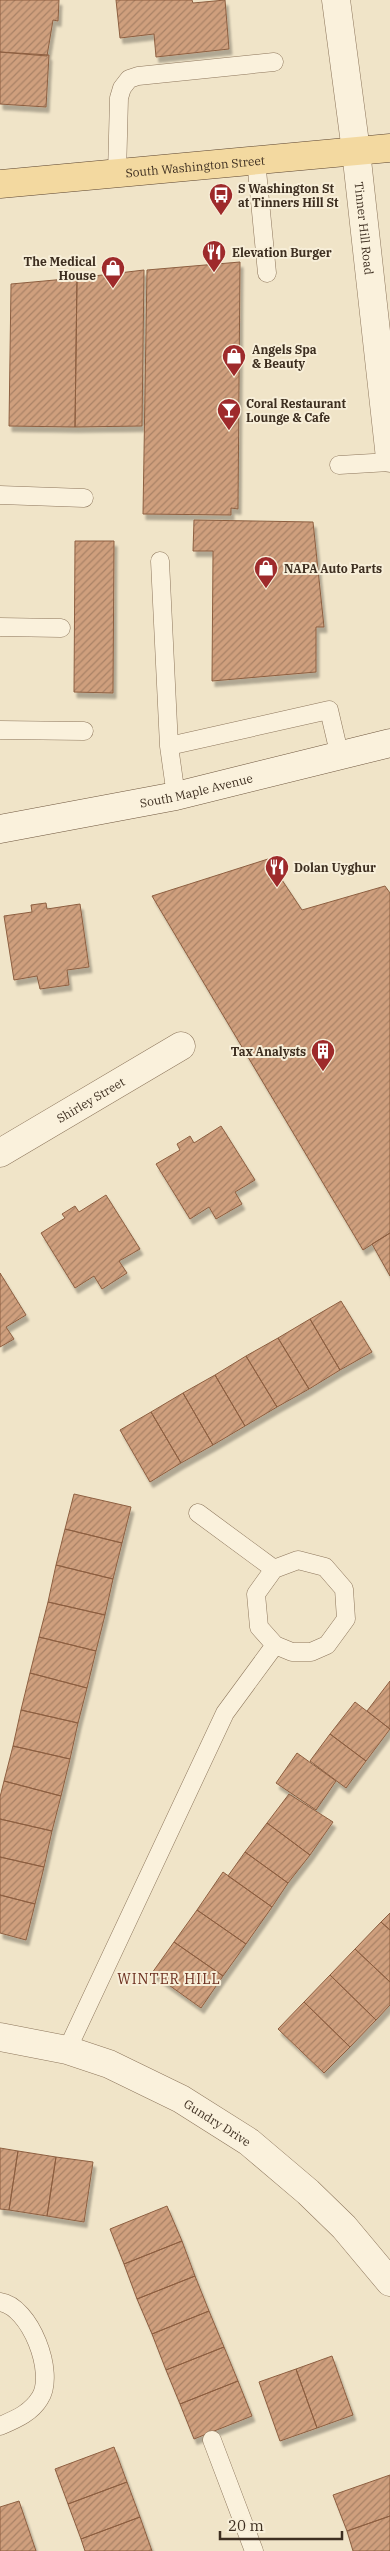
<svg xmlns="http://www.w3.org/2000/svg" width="390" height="2551" font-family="'IBM Plex Serif',serif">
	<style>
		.building { fill: url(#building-hatch); stroke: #8d5f41; filter: url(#shadow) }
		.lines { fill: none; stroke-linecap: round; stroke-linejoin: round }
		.lane-casing { stroke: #8d765c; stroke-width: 19 }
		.street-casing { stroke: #8d765c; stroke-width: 29 }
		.secondary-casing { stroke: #6f573f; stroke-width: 29 }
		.primary-casing { stroke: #5b4430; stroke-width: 29 }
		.lane { stroke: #faf1dc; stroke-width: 18 }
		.street { stroke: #faf1dc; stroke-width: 28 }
		.secondary { stroke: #faf1dc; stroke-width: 28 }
		.primary { stroke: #f3d9a0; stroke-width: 28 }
		.labels { text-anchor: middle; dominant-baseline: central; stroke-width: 4; stroke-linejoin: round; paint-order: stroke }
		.street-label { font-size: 12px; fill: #3d2e20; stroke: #f7eed8 }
		.poi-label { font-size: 12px; font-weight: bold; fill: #3d2e20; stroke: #f7eed8; text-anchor: start }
		.neighbourhood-label { font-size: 14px; letter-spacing: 1px; fill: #6b2e1e; stroke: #f7eed8 }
	</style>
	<defs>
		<pattern id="building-hatch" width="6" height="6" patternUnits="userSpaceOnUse" patternTransform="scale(1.25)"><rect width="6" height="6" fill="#cf9f7d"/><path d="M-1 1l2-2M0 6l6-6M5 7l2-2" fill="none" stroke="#a98266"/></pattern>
		<filter id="shadow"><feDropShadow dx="3" dy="5.5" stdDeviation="1" flood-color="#0004"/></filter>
	</defs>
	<rect width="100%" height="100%" fill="#f0e4c8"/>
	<!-- building -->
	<path class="building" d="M0,0h59l-1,21 -5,-1 -6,36 -47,-4z
		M116,0h76l1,3 32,-3 4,49 -73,8 -2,-23 -34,4z
		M0,52l49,3 -3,52 -46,-3z
		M240,262l-2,247 -7,-1v7l-88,-1 4,-244z
		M144,270l-2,156 -67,1 2,-149z
		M77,278l-2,149 -66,-1 2,-142z
		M194,520l119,2 11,105h-8v45l-104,9 1,-130h-20z
		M75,541h39l-1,152 -39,-1z
		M268,859l34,51 83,-24 5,7v340l-27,17 -211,-354z
		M46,903l1,6 33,-5 9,63 -22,3 2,15 -29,4 -3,-13 -23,4 -10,-64 28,-4 -1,-7z
		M221,1126l34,54 -20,12 7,12 -26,15 -7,-12 -19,12 -34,-55 24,-14 -3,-6 13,-8 4,7z
		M106,1195l34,54 -21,12 8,12 -25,16 -8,-13 -19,12 -34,-55 24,-15 -3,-4 13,-8 4,6z
		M390,1233v43l-18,-32z
		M0,1273l26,42 -20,12 8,12 -14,8z
		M341,1301l31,51 -32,18 -30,-51z
		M310,1319l30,51 -31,19 -31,-51z
		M278,1338l31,51 -32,18 -31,-51z
		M246,1356l31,51 -32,19 -30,-51z
		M215,1375l30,51 -32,19 -30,-52z
		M183,1393l30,52 -32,18 -30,-51z
		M151,1412l30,51 -31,19 -30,-52z
		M74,1494l57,13 -9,36 -57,-14z
		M65,1529l57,14 -9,36 -57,-14z
		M56,1565l57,14 -8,36 -57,-13z
		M48,1602l57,13 -9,36 -57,-14z
		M39,1637l57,14 -9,37 -57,-15z
		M30,1673l57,15 -9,35 -57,-13z
		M390,1681v48l-23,-18z
		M355,1702l35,27 -24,32 -36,-27z
		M21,1710l57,13 -8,36 -57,-13z
		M330,1734l36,27 -20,27 -36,-27z
		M13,1746l57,13 -9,37 -57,-15z
		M297,1753l39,28 -20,29 -40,-27z
		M4,1781l57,15 -9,35 -52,-12v-22z
		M289,1794l44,28 -23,33 -43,-32z
		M0,1819l52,12 -8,36 -44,-10z
		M267,1823l43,32 -22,28 -43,-31z
		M245,1852l43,31 -16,24 -44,-31z
		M0,1857l44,10 -9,37 -35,-9z
		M223,1872l49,35 -26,37 -49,-34z
		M0,1895l35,9 -9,36 -26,-7z
		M197,1910l49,34 -23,32 -49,-34z
		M390,1913v17l-9,-8z
		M381,1922l9,8v52l-35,-33z
		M174,1942l49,34 -22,32 -49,-35z
		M355,1949l35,33v23l-14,15 -46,-45z
		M330,1975l46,45 -26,27 -46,-45z
		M304,2002l46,45 -26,26 -46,-44z
		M0,2148l18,3 -9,59 -9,-1z
		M18,2151l38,6 -9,59 -38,-6z
		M56,2157l37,5 -9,60 -37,-6z
		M167,2206l15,35 -58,23 -14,-35z
		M182,2241l13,35 -58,23 -13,-35z
		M195,2276l14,35 -57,23 -15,-35z
		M209,2311l15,36 -58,23 -14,-36z
		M224,2347l14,34 -58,23 -14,-34z
		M332,2356l21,59 -36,13 -21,-59z
		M296,2369l21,59 -37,13 -21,-59z
		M238,2381l14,35 -58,23 -14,-35z
		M114,2447l13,35 -59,22 -13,-35z
		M390,2475v41l-43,15 -14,-36z
		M127,2482l13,35 -59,22 -13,-35z
		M19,2501l17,50h-36v-44z
		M390,2516v35h-37l-6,-20z
		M140,2517l12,34h-67l-4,-12z"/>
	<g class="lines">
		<!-- lane casing -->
		<g class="lane-casing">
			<path id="lane" d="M256,160l11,113
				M117,174l2,-76 3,-10 7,-9 9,-3 136,-14
				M339,465l51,-3
				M0,495l84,3
				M160,561l9,185 160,-36 11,47
				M0,627l61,1
				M0,730l84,1
				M169,746l7,50
				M198,1513l76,56
				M298,1560l27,7 19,22 2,30 -19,26 -16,7h-19l-17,-7 -16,-18 -3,-33 18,-25z
				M67,2050l158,-337 50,-68
				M0,2302c30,4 56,71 40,96 -9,15 -24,21 -40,28
				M212,2440l42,111"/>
		</g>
		<!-- street casing -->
		<g class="street-casing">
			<g id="street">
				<path id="s1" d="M336,0l20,151 34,307"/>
				<path id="s2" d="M0,1153l181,-107"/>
				<path id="s3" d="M0,2037l67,13 42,14 72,35 68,43 59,50 36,35 46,55"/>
			</g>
		</g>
		<!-- secondary casing -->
		<g class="secondary-casing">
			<g id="secondary">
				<path id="s4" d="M0,829l176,-33 214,-53"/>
			</g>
		</g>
		<!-- primary casing -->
		<g class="primary-casing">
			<g id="primary">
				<path id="s5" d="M0,184l390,-36"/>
			</g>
		</g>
		<!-- lane -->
		<use href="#lane" class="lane"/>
		<!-- street -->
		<use href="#street" class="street"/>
		<!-- secondary -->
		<use href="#secondary" class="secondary"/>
		<!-- primary -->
		<use href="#primary" class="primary"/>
	</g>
	<!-- icons -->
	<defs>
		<g id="bus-pin" transform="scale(1.25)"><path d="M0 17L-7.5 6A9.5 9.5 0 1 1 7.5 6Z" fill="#9e2a2b" stroke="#f7eed8"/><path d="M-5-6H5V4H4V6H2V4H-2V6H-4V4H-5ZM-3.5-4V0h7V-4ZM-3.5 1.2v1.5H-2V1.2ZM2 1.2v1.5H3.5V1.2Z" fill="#fff"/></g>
		<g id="restaurant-pin" transform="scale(1.25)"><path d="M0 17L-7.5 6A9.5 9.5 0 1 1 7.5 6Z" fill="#9e2a2b" stroke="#f7eed8"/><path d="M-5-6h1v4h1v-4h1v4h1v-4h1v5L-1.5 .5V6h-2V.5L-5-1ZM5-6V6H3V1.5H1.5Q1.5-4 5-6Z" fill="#fff"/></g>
		<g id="shop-pin" transform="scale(1.25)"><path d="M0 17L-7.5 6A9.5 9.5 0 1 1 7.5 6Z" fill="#9e2a2b" stroke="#f7eed8"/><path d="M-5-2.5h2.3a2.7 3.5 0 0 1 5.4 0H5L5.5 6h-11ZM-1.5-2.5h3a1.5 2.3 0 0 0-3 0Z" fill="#fff"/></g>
		<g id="bar-pin" transform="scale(1.25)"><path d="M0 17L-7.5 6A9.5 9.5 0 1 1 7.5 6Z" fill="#9e2a2b" stroke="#f7eed8"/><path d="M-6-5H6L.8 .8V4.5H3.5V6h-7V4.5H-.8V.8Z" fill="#fff"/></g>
		<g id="building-pin" transform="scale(1.25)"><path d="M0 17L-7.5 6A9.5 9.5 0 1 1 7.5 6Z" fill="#9e2a2b" stroke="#f7eed8"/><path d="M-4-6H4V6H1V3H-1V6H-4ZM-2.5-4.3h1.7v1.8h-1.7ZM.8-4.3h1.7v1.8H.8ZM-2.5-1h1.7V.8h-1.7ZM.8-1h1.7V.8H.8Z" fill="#fff"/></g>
	</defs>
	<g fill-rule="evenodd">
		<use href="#bus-pin" x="221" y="195"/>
		<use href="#restaurant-pin" x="214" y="252"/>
		<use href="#shop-pin" x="113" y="268"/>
		<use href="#shop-pin" x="234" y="356"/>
		<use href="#bar-pin" x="229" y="410"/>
		<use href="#shop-pin" x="266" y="568"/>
		<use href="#restaurant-pin" x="277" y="867"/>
		<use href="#building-pin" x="323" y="1051"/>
	</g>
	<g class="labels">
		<!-- street labels -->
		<g class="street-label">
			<text stroke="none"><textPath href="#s5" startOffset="196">South Washington Street</textPath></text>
			<text stroke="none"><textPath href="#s1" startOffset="230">Tinner Hill Road</textPath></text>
			<text stroke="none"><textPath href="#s4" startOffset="200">South Maple Avenue</textPath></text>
			<text stroke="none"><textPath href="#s2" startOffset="105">Shirley Street</textPath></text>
			<text stroke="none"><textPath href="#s3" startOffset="236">Gundry Drive</textPath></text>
		</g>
		<!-- poi labels -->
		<g class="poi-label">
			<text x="238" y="188">S Washington St<tspan x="238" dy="14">at Tinners Hill St</tspan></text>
			<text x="232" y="252">Elevation Burger</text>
			<text x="96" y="261" text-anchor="end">The Medical<tspan x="96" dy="14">House</tspan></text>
			<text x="252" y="349">Angels Spa<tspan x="252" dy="14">&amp; Beauty</tspan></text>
			<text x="246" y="403">Coral Restaurant<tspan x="246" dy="14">Lounge &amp; Cafe</tspan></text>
			<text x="284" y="568">NAPA Auto Parts</text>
			<text x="294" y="867">Dolan Uyghur</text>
			<text x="306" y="1051" text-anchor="end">Tax Analysts</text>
		</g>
		<!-- neighbourhood labels -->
		<g class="neighbourhood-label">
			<text x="169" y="1979">WINTER HILL</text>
		</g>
	</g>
	<!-- scale -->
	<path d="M220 2531v8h122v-8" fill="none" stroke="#3d2e20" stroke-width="2.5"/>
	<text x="228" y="2531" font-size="15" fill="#3d2e20" stroke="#f7eed8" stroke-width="4" paint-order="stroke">20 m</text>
</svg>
